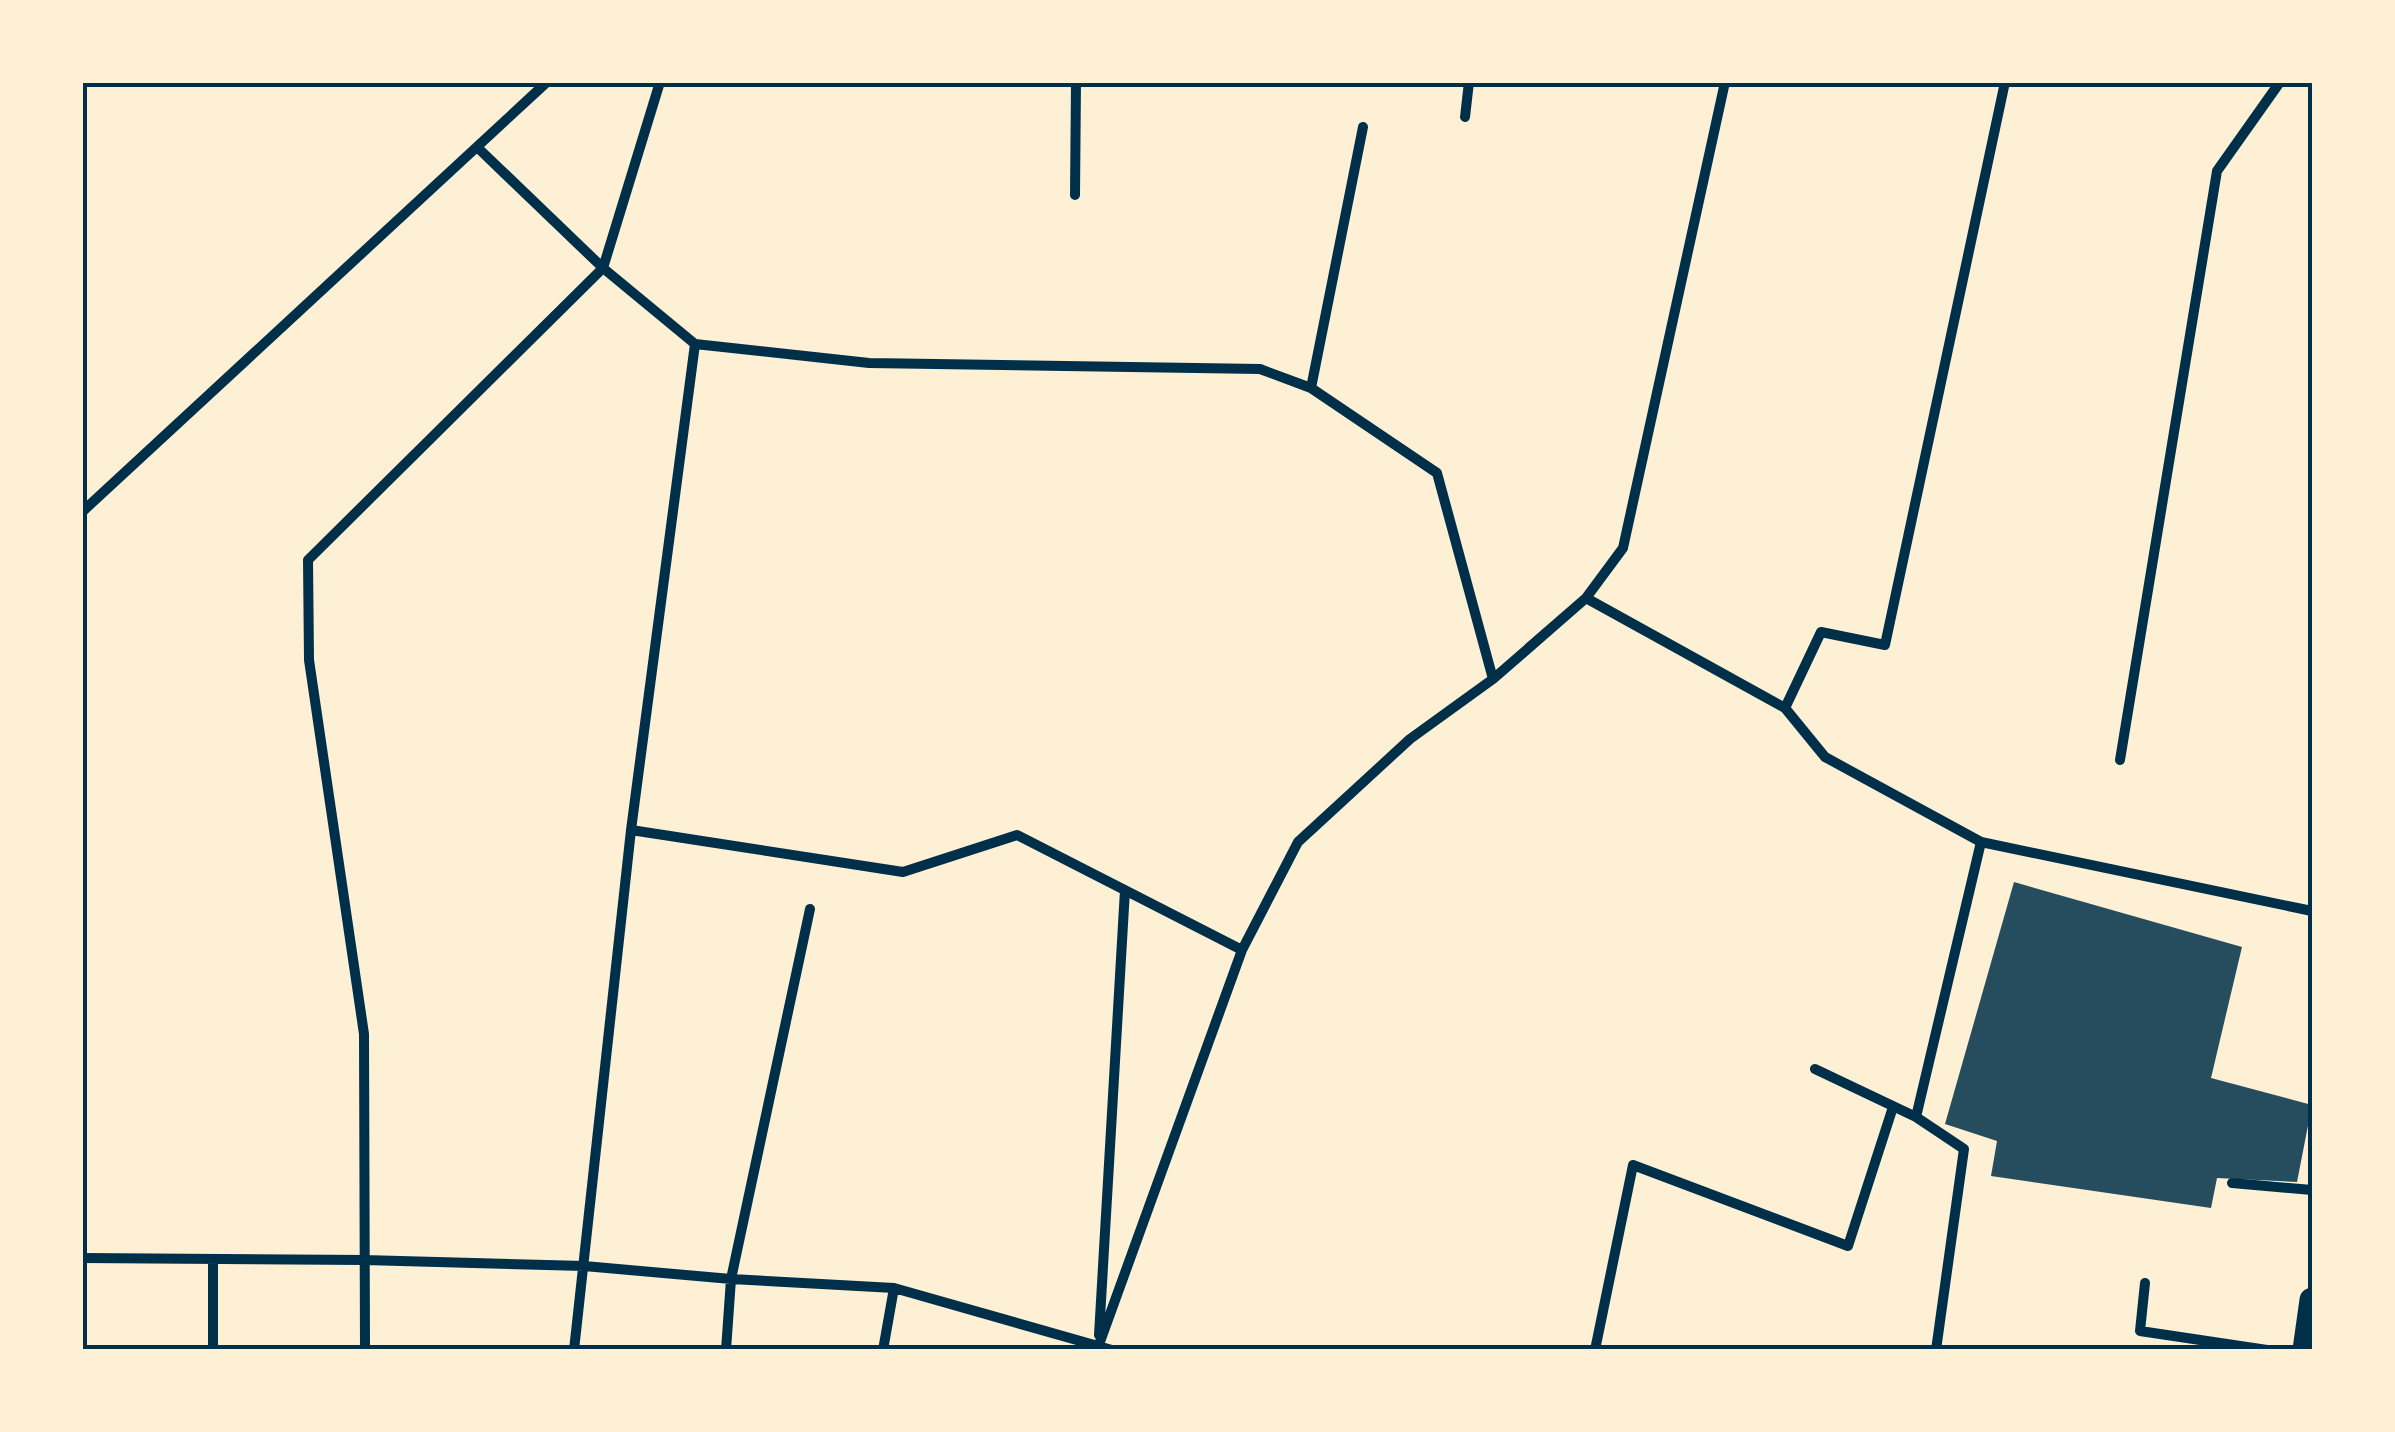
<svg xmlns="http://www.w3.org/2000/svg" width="2395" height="1432" font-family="'Archivo Narrow',sans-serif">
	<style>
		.building { fill: #264d5e }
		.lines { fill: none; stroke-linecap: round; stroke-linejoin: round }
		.minor { stroke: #003049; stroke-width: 10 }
		.primary { stroke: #003049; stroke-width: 25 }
		.neatline { fill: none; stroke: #003049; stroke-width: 4 }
	</style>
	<rect width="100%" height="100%" fill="#fdf0d5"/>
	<!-- building -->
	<path class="building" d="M2014,882l228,65 -31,131 101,27 -15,77 -80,-4 -6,30 -220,-32 6,-35 -52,-17z"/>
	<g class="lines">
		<!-- minor -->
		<path class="minor" d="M1465,117l4,-35
			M478,148l125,120 92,76
			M1075,195l1,-113
			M695,344l174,19 391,6 51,19 126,85 56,206
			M1311,388l52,-261
			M82,512l465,-430
			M1586,598l199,110 40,49 156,85 331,69
			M1785,708l36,-76 64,13 120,-563
			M2120,760l97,-589 63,-89
			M631,830l272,42 114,-37 225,115
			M1815,1069l101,48
			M2232,1183l80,7
			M82,1258l282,2 220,6 147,13 163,9 218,62
			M2145,1283l-5,48 127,19
			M1099,1335l26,-445
			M213,1350v-91
			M365,1350l-1,-316 -55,-374 -1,-100 295,-292 57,-186
			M574,1350l57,-520 64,-486
			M726,1350l5,-71 79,-370
			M883,1350l11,-62
			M1097,1350l145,-400 56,-108 112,-103 83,-60 93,-81 37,-50 102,-466
			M1595,1350l38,-185 215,81 45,-139
			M1936,1350l28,-201 -48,-32 65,-275"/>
		<!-- primary -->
		<path class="primary" d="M2305,1350l7,-50"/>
	</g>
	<!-- border -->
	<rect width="2395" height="1432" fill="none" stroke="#fdf0d5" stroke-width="170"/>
	<rect x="85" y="85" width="2225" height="1262" class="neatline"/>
</svg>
